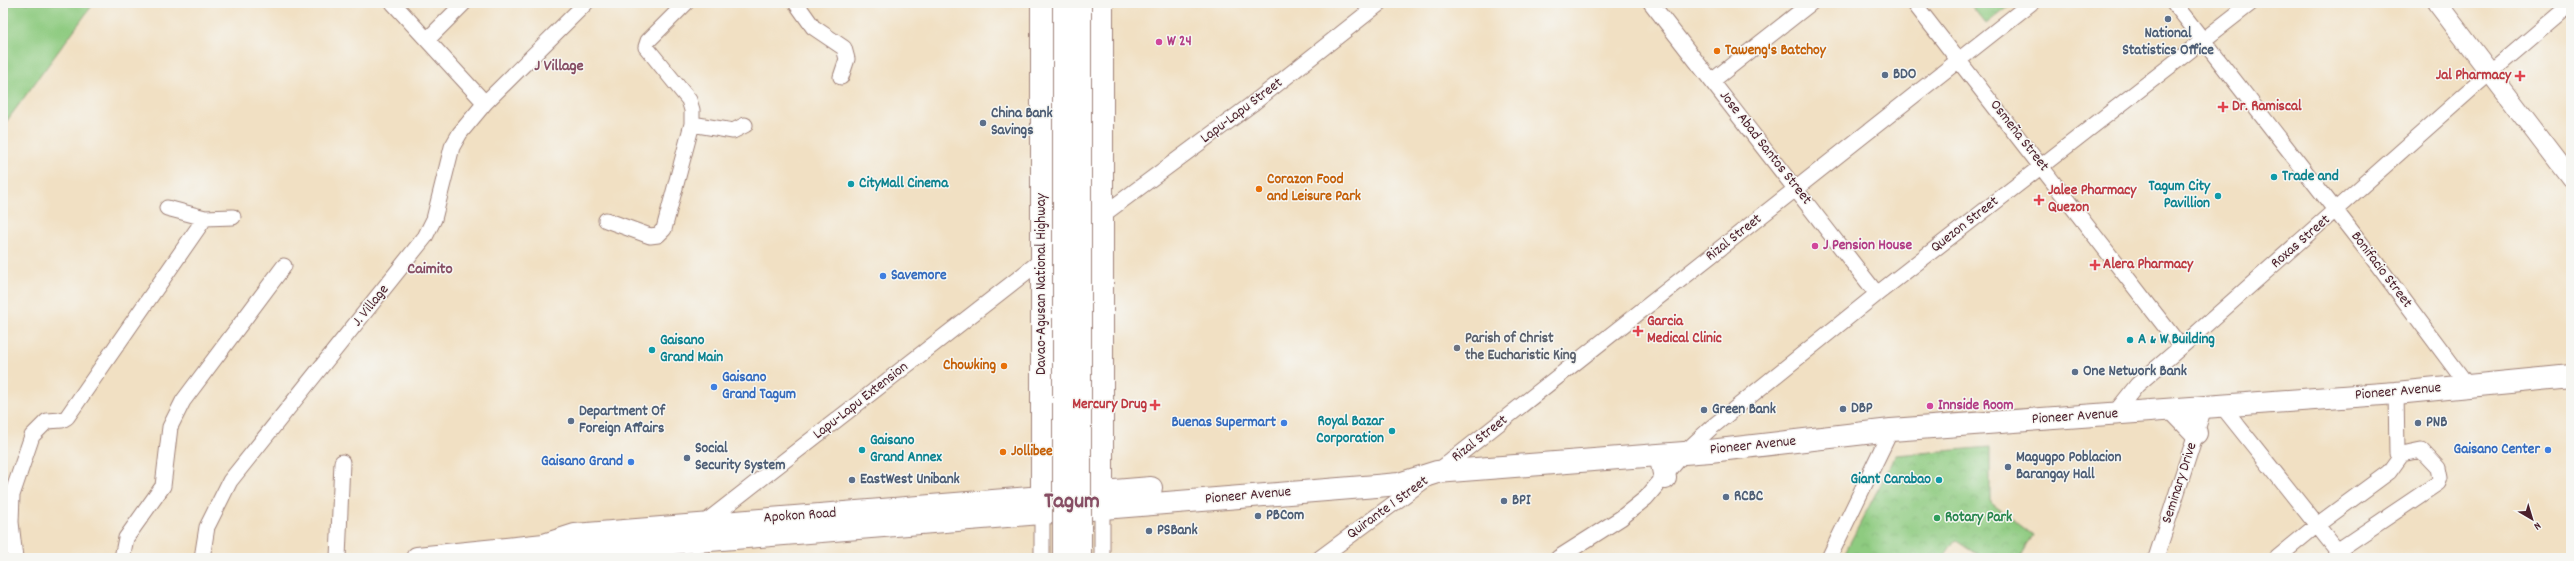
<svg xmlns="http://www.w3.org/2000/svg" width="2574" height="561" font-family="Dekko,sans-serif">
	<style>
		.green { fill: #8ecb80; stroke: #6c7556 }
		.forest { fill: url(#forest-firs); stroke: #5e674c }
		.park { fill: url(#park-crowns); stroke: #6c7556 }
		.lines { fill: none; stroke-linecap: round; stroke-linejoin: round }
		.minor-casing { stroke: #9e8077; stroke-width: 17 }
		.major-casing { stroke: #9e8077; stroke-width: 21 }
		.highway-casing { stroke: #9e8077; stroke-width: 24 }
		.minor { stroke: #fff; stroke-width: 15 }
		.major { stroke: #fff; stroke-width: 19 }
		.highway { stroke: #fff; stroke-width: 22 }
		.highway-bridge-casing { stroke: #9e8077; stroke-width: 24; stroke-linecap: butt }
		.highway-bridge { stroke: #fff; stroke-width: 22 }
		.service-dot { fill: #5c6f8a; stroke: #f6f6f2; stroke-width: 1.5 }
		.hotel-dot { fill: #d1479c; stroke: #f6f6f2; stroke-width: 1.5 }
		.food-dot { fill: #e8710a; stroke: #f6f6f2; stroke-width: 1.5 }
		.health-dot { fill: #e0444e; stroke: #f6f6f2; stroke-width: 1.5 }
		.culture-dot { fill: #0f9aa8; stroke: #f6f6f2; stroke-width: 1.5 }
		.shop-dot { fill: #3f7fe0; stroke: #f6f6f2; stroke-width: 1.5 }
		.worship-dot { fill: #6b7280; stroke: #f6f6f2; stroke-width: 1.5 }
		.leisure-dot { fill: #2e9e5b; stroke: #f6f6f2; stroke-width: 1.5 }
		.labels { text-anchor: middle; dominant-baseline: central; stroke-width: 3; stroke-linejoin: round; paint-order: stroke }
		.service-label { font-size: 15px; font-weight: bold; fill: #4e5e75; stroke: #f6f6f2; text-anchor: start }
		.hotel-label { font-size: 15px; font-weight: bold; fill: #b23c85; stroke: #f6f6f2; text-anchor: start }
		.food-label { font-size: 15px; font-weight: bold; fill: #c56008; stroke: #f6f6f2; text-anchor: start }
		.health-label { font-size: 15px; font-weight: bold; fill: #be3a42; stroke: #f6f6f2; text-anchor: start }
		.street-label { font-size: 15px; fill: #4a1f2b; stroke: #f6f6f2 }
		.culture-label { font-size: 15px; font-weight: bold; fill: #0d838f; stroke: #f6f6f2; text-anchor: start }
		.shop-label { font-size: 15px; font-weight: bold; fill: #366cbe; stroke: #f6f6f2; text-anchor: end }
		.worship-label { font-size: 15px; font-weight: bold; fill: #5b616d; stroke: #f6f6f2; text-anchor: start }
		.leisure-label { font-size: 15px; font-weight: bold; fill: #27864d; stroke: #f6f6f2; text-anchor: start }
		.neighbourhood-label { font-size: 16px; font-weight: bold; fill: #874e64; stroke: #f6f6f2 }
		.town-label { font-size: 23px; font-weight: bold; fill: #874e64; stroke: #f6f6f2 }
	</style>
	<defs>
		<pattern id="forest-firs" width="22" height="20" patternUnits="userSpaceOnUse"><rect width="22" height="20" fill="#72af6e"/><path d="M5 1l3.5 6h-7zM16 11l3.5 6h-7z" fill="#608e5b"/></pattern>
		<pattern id="park-crowns" width="20" height="18" patternUnits="userSpaceOnUse"><rect width="20" height="18" fill="#8ecb80"/><path d="M2 6a3 3 0 1 1 6 0M12 15a3 3 0 1 1 6 0" fill="none" stroke="#7cae6f"/></pattern>
	</defs>
	<rect width="100%" height="100%" fill="#f6f6f2"/>
	<filter id="ink" filterUnits="userSpaceOnUse"><feTurbulence type="fractalNoise" baseFrequency=".025" numOctaves="2"/><feDisplacementMap in="SourceGraphic" scale="8" xChannelSelector="R" yChannelSelector="G"/><feConvolveMatrix kernelMatrix="1 2 1 2 8 2 1 2 1" color-interpolation-filters="sRGB"/></filter>
	<filter id="wash" filterUnits="userSpaceOnUse"><feTurbulence type="fractalNoise" baseFrequency=".012" numOctaves="4" result="noise"/><feDisplacementMap in="SourceGraphic" scale="16" xChannelSelector="R" yChannelSelector="G"/><feGaussianBlur stdDeviation="0.9" result="paint"/><feColorMatrix in="noise" values="0 0 0 0 0 0 0 0 0 0 0 0 0 0 0 0 0 1.4 0 .05"/><feComposite in="paint" operator="in"/></filter>
	<g filter="url(#wash)">
		<rect width="100%" height="100%" fill="#f1e0c3"/>
		<!-- green -->
		<path class="green" d="M3,3h91l-91,123z"/>
		<!-- forest -->
		<path class="forest" d="M777,551v7h-44z"/>
		<!-- park -->
		<path class="park" d="M1969,3h43l-26,21z
			M1990,447v55l43,33 -13,23h-38l-27,-18 -12,18h-101l54,-103z"/>
	</g>
	<g filter="url(#ink)">
		<g class="lines">
			<!-- minor casing -->
			<g class="minor-casing">
				<path id="minor" d="M393,3l92,100
					M796,3l17,24 31,21 3,11 -6,18
					M1651,3l226,291
					M1914,3l267,344
					M2174,3l197,253 97,130
					M428,39l36,-36
					M1712,81l99,-78
					M692,124l41,7 12,-6
					M167,208l38,10 28,-1
					M606,220l44,16 8,-1 6,-6 28,-105v-14l-3,-10 -43,-53 2,-6 38,-38
					M1096,220l156,-116 128,-101
					M2222,406l121,152
					M2114,414l23,-29 44,-38 296,-263 94,-80
					M703,524l344,-268
					M2337,551l101,-68 2,-5 -2,-10 -17,-18 -19,4 -5,-2 -1,-59
					M15,558l-4,-36 1,-27 20,-59 15,-15 15,-1 5,-3 138,-199
					M122,558l4,-20 37,-52 7,-59 13,-26 101,-135
					M202,558l5,-31 23,-46 195,-244 9,-18 18,-72 8,-14 25,-30 101,-100
					M338,558l4,-96
					M1042,558v-54
					M1102,558v-59
					M1320,558l131,-97 580,-458
					M1558,558l63,-40 25,-20 38,-45 28,-26 165,-133 374,-291
					M1829,558l62,-128
					M2156,558l48,-150
					M2277,558l40,-33 72,-53 13,-18"/>
			</g>
			<!-- major casing -->
			<g class="major-casing">
				<path id="major" d="M2437,3l134,176"/>
			</g>
			<!-- highway casing -->
			<g class="highway-casing">
				<path id="highway" d="M1042,3v494l11,9
					M2174,410l22,23
					M1660,455l5,23
					M1093,502l9,-10v-489
					M544,545l39,4 77,-5 716,-58 23,-2 38,-12 273,-21 181,-21 505,-37 175,-17
					M417,558l127,-13 31,-10 576,-47"/>
			</g>
			<!-- minor -->
			<use href="#minor" class="minor"/>
			<!-- major -->
			<use href="#major" class="major"/>
			<!-- highway -->
			<use href="#highway" class="highway"/>
			<!-- highway-bridge casing -->
			<g class="highway-bridge-casing">
				<path id="highway-bridge" d="M1064,558v-555
					M1080,558v-555"/>
			</g>
			<!-- highway-bridge -->
			<use href="#highway-bridge" class="highway-bridge"/>
		</g>
	</g>
	<!-- markers -->
	<g class="service-dot">
		<circle cx="2168" cy="19" r="4"/>
		<circle cx="1885" cy="75" r="4"/>
		<circle cx="983" cy="123" r="4"/>
		<circle cx="2075" cy="372" r="4"/>
		<circle cx="1843" cy="409" r="4"/>
		<circle cx="1704" cy="410" r="4"/>
		<circle cx="571" cy="421" r="4"/>
		<circle cx="2418" cy="423" r="4"/>
		<circle cx="687" cy="458" r="4"/>
		<circle cx="2008" cy="467" r="4"/>
		<circle cx="852" cy="480" r="4"/>
		<circle cx="1726" cy="497" r="4"/>
		<circle cx="1504" cy="501" r="4"/>
		<circle cx="1258" cy="516" r="4"/>
		<circle cx="1149" cy="531" r="4"/>
	</g>
	<g class="hotel-dot">
		<circle cx="1159" cy="42" r="4"/>
		<circle cx="1815" cy="246" r="4"/>
		<circle cx="1930" cy="406" r="4"/>
	</g>
	<g class="food-dot">
		<circle cx="1717" cy="51" r="4"/>
		<circle cx="1259" cy="189" r="4"/>
		<circle cx="1004" cy="366" r="4"/>
		<circle cx="1003" cy="452" r="4"/>
	</g>
	<g class="health-dot">
		<path d="M2518 70h4v4h4v4h-4v4h-4v-4h-4v-4h4z"/>
		<path d="M2221 101h4v4h4v4h-4v4h-4v-4h-4v-4h4z"/>
		<path d="M2037 194h4v4h4v4h-4v4h-4v-4h-4v-4h4z"/>
		<path d="M2093 259h4v4h4v4h-4v4h-4v-4h-4v-4h4z"/>
		<path d="M1636 325h4v4h4v4h-4v4h-4v-4h-4v-4h4z"/>
		<path d="M1153 399h4v4h4v4h-4v4h-4v-4h-4v-4h4z"/>
	</g>
	<g class="culture-dot">
		<circle cx="2274" cy="177" r="4"/>
		<circle cx="851" cy="184" r="4"/>
		<circle cx="2218" cy="196" r="4"/>
		<circle cx="2130" cy="340" r="4"/>
		<circle cx="652" cy="350" r="4"/>
		<circle cx="1392" cy="431" r="4"/>
		<circle cx="862" cy="450" r="4"/>
		<circle cx="1939" cy="480" r="4"/>
	</g>
	<g class="shop-dot">
		<circle cx="883" cy="276" r="4"/>
		<circle cx="714" cy="387" r="4"/>
		<circle cx="1284" cy="423" r="4"/>
		<circle cx="2548" cy="450" r="4"/>
		<circle cx="631" cy="462" r="4"/>
	</g>
	<circle class="worship-dot" cx="1457" cy="348" r="4"/>
	<circle class="leisure-dot" cx="1937" cy="518" r="4"/>
	<g class="labels">
		<!-- service labels -->
		<g class="service-label">
			<text x="2168" y="34" text-anchor="middle">National<tspan x="2168" dy="17">Statistics Office</tspan></text>
			<text x="1893" y="75">BDO</text>
			<text x="991" y="114">China Bank<tspan x="991" dy="17">Savings</tspan></text>
			<text x="2083" y="372">One Network Bank</text>
			<text x="1851" y="409">DBP</text>
			<text x="1712" y="410">Green Bank</text>
			<text x="579" y="412">Department Of<tspan x="579" dy="17">Foreign Affairs</tspan></text>
			<text x="2426" y="423">PNB</text>
			<text x="695" y="449">Social<tspan x="695" dy="17">Security System</tspan></text>
			<text x="2016" y="458">Magugpo Poblacion<tspan x="2016" dy="17">Barangay Hall</tspan></text>
			<text x="860" y="480">EastWest Unibank</text>
			<text x="1734" y="497">RCBC</text>
			<text x="1512" y="501">BPI</text>
			<text x="1266" y="516">PBCom</text>
			<text x="1157" y="531">PSBank</text>
		</g>
		<!-- hotel labels -->
		<g class="hotel-label">
			<text x="1167" y="42">W 24</text>
			<text x="1823" y="246">J Pension House</text>
			<text x="1938" y="406">Innside Room</text>
		</g>
		<!-- food labels -->
		<g class="food-label">
			<text x="1725" y="51">Taweng's Batchoy</text>
			<text x="1267" y="180">Corazon Food<tspan x="1267" dy="17">and Leisure Park</tspan></text>
			<text x="996" y="366" text-anchor="end">Chowking</text>
			<text x="1011" y="452">Jollibee</text>
		</g>
		<!-- health labels -->
		<g class="health-label">
			<text x="2511" y="76" text-anchor="end">Jal Pharmacy</text>
			<text x="2232" y="107">Dr. Ramiscal</text>
			<text x="2048" y="191">Jalee Pharmacy<tspan x="2048" dy="17">Quezon</tspan></text>
			<text x="2103" y="265">Alera Pharmacy</text>
			<text x="1647" y="322">Garcia<tspan x="1647" dy="17">Medical Clinic</tspan></text>
			<text x="1147" y="405" text-anchor="end">Mercury Drug</text>
		</g>
		<!-- street labels -->
		<g class="street-label">
			<text transform="translate(1242 111) rotate(-37)">Lapu-Lapu Street</text>
			<text transform="translate(2019 136) rotate(52)">Osmeña Street</text>
			<text transform="translate(1765 148) rotate(52)">Jose Abad Santos Street</text>
			<text transform="translate(1965 225) rotate(-38)">Quezon Street</text>
			<text transform="translate(1734 238) rotate(-38)">Rizal Street</text>
			<text transform="translate(2301 242) rotate(-41)">Roxas Street</text>
			<text transform="translate(2381 270) rotate(53)">Bonifacio Street</text>
			<text transform="translate(1042 284) rotate(-90)">Davao-Agusan National Highway</text>
			<text transform="translate(371 306) rotate(-51)">J. Village</text>
			<text transform="translate(2398 392) rotate(-5)">Pioneer Avenue</text>
			<text transform="translate(861 401) rotate(-38)">Lapu-Lapu Extension</text>
			<text transform="translate(2075 417) rotate(-4)">Pioneer Avenue</text>
			<text transform="translate(1480 439) rotate(-38)">Rizal Street</text>
			<text transform="translate(1753 446) rotate(-6)">Pioneer Avenue</text>
			<text transform="translate(2180 483) rotate(-72)">Seminary Drive</text>
			<text transform="translate(1248 496) rotate(-5)">Pioneer Avenue</text>
			<text transform="translate(1388 508) rotate(-36)">Quirante 1 Street</text>
			<text transform="translate(800 516) rotate(-4)">Apokon Road</text>
		</g>
		<!-- culture labels -->
		<g class="culture-label">
			<text x="2282" y="177">Trade and</text>
			<text x="859" y="184">CityMall Cinema</text>
			<text x="2210" y="187" text-anchor="end">Tagum City<tspan x="2210" dy="17">Pavillion</tspan></text>
			<text x="2138" y="340">A &amp; W Building</text>
			<text x="660" y="341">Gaisano<tspan x="660" dy="17">Grand Main</tspan></text>
			<text x="1384" y="422" text-anchor="end">Royal Bazar<tspan x="1384" dy="17">Corporation</tspan></text>
			<text x="870" y="441">Gaisano<tspan x="870" dy="17">Grand Annex</tspan></text>
			<text x="1931" y="480" text-anchor="end">Giant Carabao</text>
		</g>
		<!-- shop labels -->
		<g class="shop-label">
			<text x="891" y="276" text-anchor="start">Savemore</text>
			<text x="722" y="378" text-anchor="start">Gaisano<tspan x="722" dy="17">Grand Tagum</tspan></text>
			<text x="1276" y="423">Buenas Supermart</text>
			<text x="2540" y="450">Gaisano Center</text>
			<text x="623" y="462">Gaisano Grand</text>
		</g>
		<!-- worship labels -->
		<g class="worship-label">
			<text x="1465" y="339">Parish of Christ<tspan x="1465" dy="17">the Eucharistic King</tspan></text>
		</g>
		<!-- leisure labels -->
		<g class="leisure-label">
			<text x="1945" y="518">Rotary Park</text>
		</g>
		<!-- neighbourhood labels -->
		<g class="neighbourhood-label">
			<text x="559" y="66">J Village</text>
			<text x="430" y="269">Caimito</text>
		</g>
		<!-- town labels -->
		<g class="town-label">
			<text x="1072" y="502">Tagum</text>
		</g>
	</g>
	<!-- margin -->
	<rect width="2574" height="561" fill="none" stroke="#f6f6f2" stroke-width="16"/>
	<!-- north arrow -->
	<g transform="translate(2532 519) rotate(142)" stroke="#f6f6f2" stroke-width="3" paint-order="stroke">
	<path d="M0-3L7 15L0 10L-7 15Z" fill="#4a1f2b"/>
	<text y="-6" font-size="11" font-weight="bold" text-anchor="middle" fill="#4a1f2b">N</text>
	</g>
</svg>
